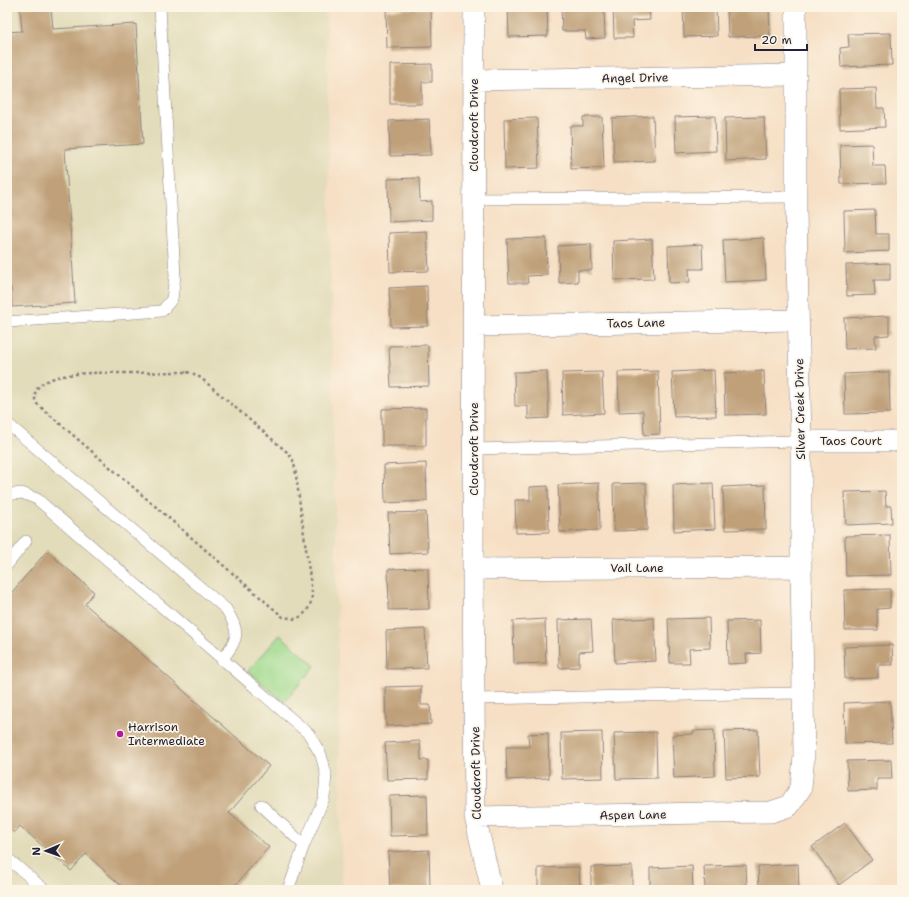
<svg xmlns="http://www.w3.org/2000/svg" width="909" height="897" font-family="'Shantell Sans',sans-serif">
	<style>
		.built { fill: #e2dcba }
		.green { fill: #9eda8d; stroke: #607e64 }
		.building { fill: #bfa079 }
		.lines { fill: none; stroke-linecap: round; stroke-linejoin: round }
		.lane-casing { stroke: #8c8080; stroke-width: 12 }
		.street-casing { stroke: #8c8080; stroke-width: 22 }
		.path { stroke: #8c8080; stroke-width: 2.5; stroke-dasharray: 3 3; stroke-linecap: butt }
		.lane { stroke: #fff; stroke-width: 11 }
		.street { stroke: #fff; stroke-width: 21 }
		.poi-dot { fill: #b5179e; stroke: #fcf5e5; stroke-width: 1.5 }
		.labels { text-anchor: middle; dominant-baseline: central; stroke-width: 3.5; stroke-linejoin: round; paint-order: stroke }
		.street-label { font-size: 12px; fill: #22223b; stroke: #fcf5e5 }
		.poi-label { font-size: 12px; fill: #22223b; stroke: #fcf5e5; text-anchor: start }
	</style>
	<rect width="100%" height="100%" fill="#fcf5e5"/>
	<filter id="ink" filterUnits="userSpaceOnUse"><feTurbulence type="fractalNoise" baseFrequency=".025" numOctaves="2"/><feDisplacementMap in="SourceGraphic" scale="8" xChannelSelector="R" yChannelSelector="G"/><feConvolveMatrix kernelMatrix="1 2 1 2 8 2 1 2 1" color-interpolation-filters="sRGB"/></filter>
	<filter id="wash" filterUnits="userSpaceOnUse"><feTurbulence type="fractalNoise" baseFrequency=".012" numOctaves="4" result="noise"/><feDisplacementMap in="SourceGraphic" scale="16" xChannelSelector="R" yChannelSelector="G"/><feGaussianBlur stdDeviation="0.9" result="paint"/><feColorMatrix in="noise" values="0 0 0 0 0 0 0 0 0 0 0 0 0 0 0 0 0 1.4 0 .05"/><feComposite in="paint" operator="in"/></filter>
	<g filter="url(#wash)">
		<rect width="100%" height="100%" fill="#f6dfc4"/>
		<!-- built -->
		<path class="built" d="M7,7h319l16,883h-335z"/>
		<!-- green -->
		<path class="green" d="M280,635l35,31 -31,36 -36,-31z"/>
		<g id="blocks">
			<!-- building -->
			<path class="building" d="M20,7h31l2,22 83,-5 7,120 -78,5 10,154 -63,4 -1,-20h-4v-255l15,-1z
				M508,7h39l1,29 -39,1z
				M561,7h43l1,31 -19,1 -1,-8h-23z
				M613,7h36l1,13 -18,1 1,17h-19z
				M683,7h33l1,29 -33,1z
				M727,7h42l1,29 -42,1z
				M431,8l1,39 -45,1 -1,-38z
				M891,33l1,32 -51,2 -1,-19 9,-1 -1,-13z
				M432,64v18h-10v22h-32v-39z
				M876,88l1,20h7l1,19 -45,2 -1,-40z
				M653,116l2,45 -41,1 -2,-44z
				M715,116l1,35 -40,2 -1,-36z
				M583,117h19l2,51 -33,1 -1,-43h13z
				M764,117l2,42 -40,2 -1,-43z
				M537,118l2,50 -34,1 -1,-50z
				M429,119l2,36 -41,1 -1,-35z
				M872,144l1,22h12l1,17 -45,1 -1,-39z
				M419,178l1,24 12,-1v19l-43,2 -1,-43z
				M875,210l1,24h13v17l-44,2 -1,-42z
				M427,231l2,40 -39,1 -1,-39z
				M546,238l1,37 -20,1 1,7h-19l-2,-44z
				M764,238l2,42 -41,2 -2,-42z
				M652,239l2,40 -40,1 -1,-39z
				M591,244l1,26h-14v12l-19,1 -1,-37z
				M702,244l1,25h-14l1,13 -21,1 -1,-37z
				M890,263v17h-16l1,15 -28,1 -1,-31z
				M427,286l1,40 -37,1 -2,-39z
				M889,316v19l-14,1 1,12 -31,1 -1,-31z
				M428,345l1,41 -38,1 -2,-41z
				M714,370l2,46 -42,1 -2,-45z
				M547,371l2,47 -21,1v-13h-13l-1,-34z
				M658,371l2,63 -16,1 -1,-24 -24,1 -1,-40z
				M764,371l2,43 -41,1 -1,-42z
				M602,372l2,41 -41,2 -1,-42z
				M889,372l1,41 -45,1 -1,-40z
				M426,408v38h-44v-37z
				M426,463l1,38 -42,2 -1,-38z
				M599,483l1,47 -40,2 -2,-47z
				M646,483l1,47 -33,1 -1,-47z
				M713,483l2,46 -41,2 -1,-46z
				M765,485l1,44 -41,1 -2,-43z
				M548,486l1,46 -33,1 -1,-33h15v-13z
				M885,491l1,15h5l1,17 -46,2 -2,-33z
				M426,512l2,40 -38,2 -2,-41z
				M890,535l1,40 -45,1 -1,-40z
				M47,551l47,41 -9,12 184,162 -40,47 40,34 -38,43h-105l-40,-36 -15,17 -51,-45 -6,7 -7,-6v-229z
				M428,568l1,41 -40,1 -1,-41z
				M890,589v19l-13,1 1,21h-33l-1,-40z
				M654,618l2,43 -41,2 -2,-43z
				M709,618l1,30 -21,1 1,14h-20l-2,-44z
				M545,619l1,44 -32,1 -1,-43z
				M591,619l2,32 -14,1v15l-20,1 -1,-48z
				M760,620l1,33 -15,1 1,9 -19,1 -1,-43z
				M425,629l2,39 -40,1 -1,-38z
				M892,645l1,20h-15v13l-33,1 -1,-32z
				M421,686v19h9l1,19 -45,2 -1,-39z
				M890,701l2,42 -47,1 -1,-41z
				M714,730l1,46 -41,2 -2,-43 21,-1v-3z
				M758,730l2,47 -34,1 -2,-47z
				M602,732l1,46 -41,1 -1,-46z
				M656,732l1,46 -41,1 -2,-46z
				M548,733l1,45 -42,2 -1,-33h23l-1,-13z
				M420,741l1,19h7v19l-41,1 -2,-37z
				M891,760l1,19h-15v11l-29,1 -1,-30z
				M427,795l1,40 -38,1 -1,-40z
				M845,823l27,37 -33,25 -27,-38z
				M429,850l1,38 -40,1 -2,-37z
				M798,864l1,26h-40l-1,-24z
				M746,865l1,25h-42l-1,-24z
				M632,866v24h-41v-23z
				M692,866l1,24h-43v-22z
				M579,867l1,23h-42v-22z"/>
		</g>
	</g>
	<g filter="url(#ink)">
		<use href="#blocks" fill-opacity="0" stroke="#8c8080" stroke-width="1"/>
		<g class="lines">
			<!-- lane casing -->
			<g class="lane-casing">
				<path id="lane" d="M474,199l322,-2
					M7,322l155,-11 10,-12 3,-23 -15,-269
					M9,425l217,184c15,25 12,29 -4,51
					M474,449l327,-8
					M7,495l15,-2 15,6 272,235 12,21 5,19 -2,24 -20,47 -16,45
					M7,565l19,-24
					M474,699l329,-6
					M261,805l43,40
					M7,858l38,32"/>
			</g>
			<!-- street casing -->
			<g class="street-casing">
				<path id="street" d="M474,7l-1,562 2,248 17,73
					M474,80l322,-5
					M474,326l324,-6
					M801,441h101
					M473,569l328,-2
					M475,817l296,-5 18,-6 12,-18 3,-32 -3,-189v-126l-5,-230v-204"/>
			</g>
			<!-- path -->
			<path class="path" d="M187,372l7,2 7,4 86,74 6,8 2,8 17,125c0,12 -5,21 -16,26l-13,-2 -247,-214c-12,-35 71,-30 89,-30 21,0 41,-1 62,-1z"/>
			<!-- lane -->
			<use href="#lane" class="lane"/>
			<!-- street -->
			<use href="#street" class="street"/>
		</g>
	</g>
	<!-- markers -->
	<circle class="poi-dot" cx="120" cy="734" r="4"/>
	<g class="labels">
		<!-- street labels -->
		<g class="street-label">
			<text transform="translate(635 78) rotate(-1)">Angel Drive</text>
			<text transform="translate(474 125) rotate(-90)">Cloudcroft Drive</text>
			<text transform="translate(636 323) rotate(-1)">Taos Lane</text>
			<text transform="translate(800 409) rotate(-91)">Silver Creek Drive</text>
			<text x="851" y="441">Taos Court</text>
			<text transform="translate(474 449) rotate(-90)">Cloudcroft Drive</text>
			<text x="637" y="568">Vail Lane</text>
			<text transform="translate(476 773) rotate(-91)">Cloudcroft Drive</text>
			<text transform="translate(633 815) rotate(-1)">Aspen Lane</text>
		</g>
		<!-- poi labels -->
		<g class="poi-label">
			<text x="128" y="727">Harrison<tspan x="128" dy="14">Intermediate</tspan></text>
		</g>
	</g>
	<!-- margin -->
	<rect width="909" height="897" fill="none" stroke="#fcf5e5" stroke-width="24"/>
	<!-- north arrow -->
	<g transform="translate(46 851) rotate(268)" stroke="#fcf5e5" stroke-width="3" paint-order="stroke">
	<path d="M0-3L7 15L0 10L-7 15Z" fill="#22223b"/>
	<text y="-6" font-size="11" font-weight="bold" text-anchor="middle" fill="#22223b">N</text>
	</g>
	<!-- scale -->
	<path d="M755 44v6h52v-6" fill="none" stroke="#22223b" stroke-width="2"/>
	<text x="761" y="44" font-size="12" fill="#22223b" stroke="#fcf5e5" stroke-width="3" paint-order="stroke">20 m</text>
</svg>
